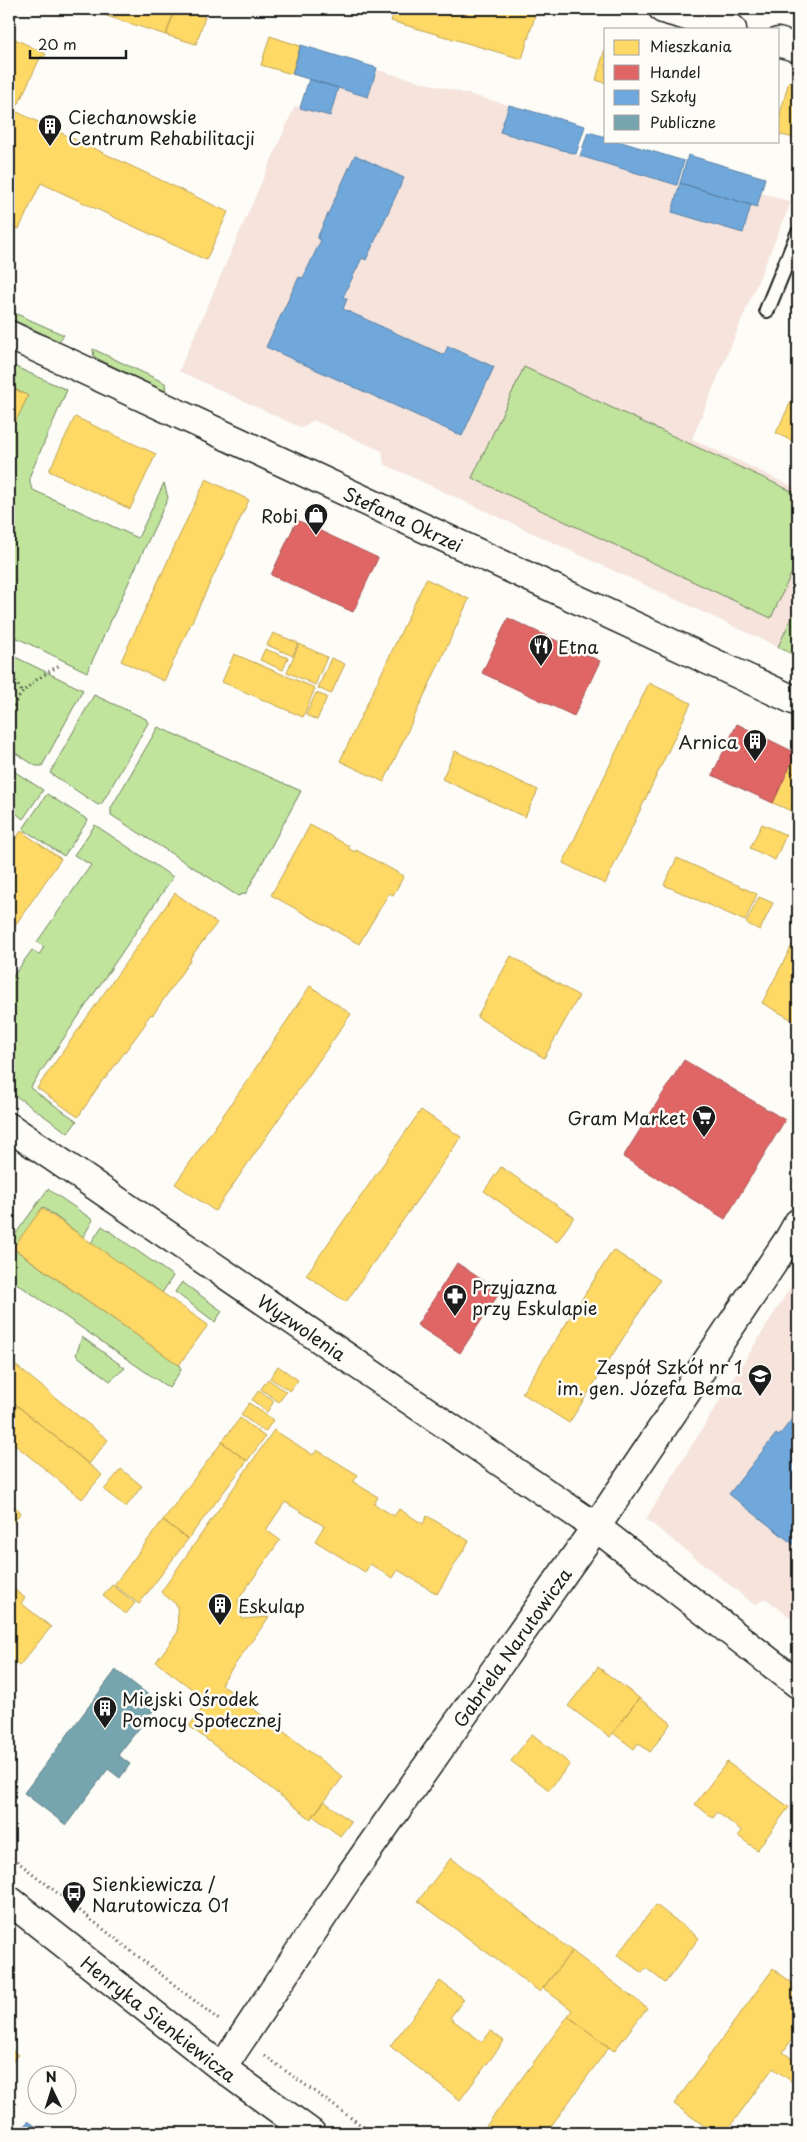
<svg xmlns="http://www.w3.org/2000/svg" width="807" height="2142" font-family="'Playpen Sans',sans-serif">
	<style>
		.built { fill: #f5e3dc }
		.green { fill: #c1e49d; stroke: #6e805c }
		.homes { fill: #ffd966; stroke: #bba050 }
		.shops { fill: #e06666; stroke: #a55050 }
		.schools { fill: #6fa8dc; stroke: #567ea2 }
		.public { fill: #76a5af; stroke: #5b7c83 }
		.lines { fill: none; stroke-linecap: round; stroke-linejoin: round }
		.service-casing { stroke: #1c1c1c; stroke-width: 18 }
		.minor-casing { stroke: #1c1c1c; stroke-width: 31 }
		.tertiary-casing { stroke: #1c1c1c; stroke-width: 31 }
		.path { stroke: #1c1c1c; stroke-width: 3; stroke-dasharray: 1 4; stroke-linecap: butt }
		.service { stroke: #fdfcf7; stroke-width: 14 }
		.minor { stroke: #fdfcf7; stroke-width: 28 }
		.tertiary { stroke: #fdfcf7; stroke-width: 28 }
		.labels { text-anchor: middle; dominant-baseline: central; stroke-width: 5; stroke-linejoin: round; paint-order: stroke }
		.poi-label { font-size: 18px; fill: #1c1c1c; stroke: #fdfcf7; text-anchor: start }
		.street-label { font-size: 18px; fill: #1c1c1c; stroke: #fdfcf7 }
	</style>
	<rect width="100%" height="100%" fill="#fdfcf7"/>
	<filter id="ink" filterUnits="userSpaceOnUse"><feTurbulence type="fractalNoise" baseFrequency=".02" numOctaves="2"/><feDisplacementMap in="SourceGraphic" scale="10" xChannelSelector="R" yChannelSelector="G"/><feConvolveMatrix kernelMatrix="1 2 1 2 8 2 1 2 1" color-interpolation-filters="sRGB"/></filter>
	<g filter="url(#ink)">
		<!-- built -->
		<path class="built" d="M377,70l132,35 -8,27 179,54 -8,26 71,20 8,-27 6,2 4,-14 30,9 -99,237 106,50v115l-20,43 -394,-183 -2,-13 -69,-31 -11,8 -123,-57 116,-265 34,10 9,-28 30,9z
			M798,1275v348l-33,-25 -10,7 -109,-86z"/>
		<!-- green -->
		<path class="green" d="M10,311l54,24 -5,6 -50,-23z
			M93,349l72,34 1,9 -72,-35z
			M9,364l58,26 -37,85v9l3,6 105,48 26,-55 4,15 -81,174 -78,-38v-200l19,-38 -19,-10z
			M524,367l274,127v65l-27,59 -299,-140z
			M798,604v53l-20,-10z
			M9,654l74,36 -41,76h-6l-27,-17z
			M94,695l52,24 2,4 -46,80 -4,2 -48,-32z
			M158,727l143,64 -55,102 -8,3 -127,-81v-7z
			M9,768l34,22 -20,29 -11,-9 -3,5z
			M47,794l41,26 -24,36 -41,-27z
			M95,825l78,52 -143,211 47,33 -9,12 -59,-42v-109l23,-32 7,5 5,-8 -7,-5 54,-77 -17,-10z
			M48,1189l45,31 -10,17 -40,-30 -29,42 165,116 2,5 -12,18 -160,-110v-35z
			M102,1226l71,50 -11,17 -71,-50z
			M182,1282l40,29 -7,11 -40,-30z
			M82,1337l43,31 -15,13 -34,-26z"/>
		<!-- homes -->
		<path class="homes" d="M89,9h86l-9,26 -78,-25z
			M175,9h6l24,8 -9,27 -30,-9z
			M395,9h142l-15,50 -131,-38z
			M9,36l37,18 -2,3 -3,-1 -26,55 213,101 -22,48 -165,-77 -22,46 -10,-4z
			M270,36l30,10 -8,28 -31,-9z
			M606,45v38l-10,-3z
			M789,81l9,3v55l-20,-5v-12z
			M9,386l19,10 -19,39z
			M798,387v57l-22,-11z
			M75,417l81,37 -26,55 -81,-38z
			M206,479l43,21 -85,181 -43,-20z
			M426,579l43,20 -85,183 -44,-21z
			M273,633l25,10 -5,13 -26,-11z
			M299,644l28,13 -12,28 -28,-13z
			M265,649l23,9 -5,12 -23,-10z
			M234,654l81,34 -12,29 -81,-35z
			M331,658l14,6 -14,30 -13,-6z
			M649,683l42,20 -86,181 -42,-21z
			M316,693l11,4 -10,23 -11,-5z
			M455,751l83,39 -13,27 -83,-38z
			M797,751l1,1v23l-10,-5z
			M788,770l10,5v39l-25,-11z
			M762,824l24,11 -11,25 -25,-12z
			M310,825l39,21 -1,2 7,4 1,-2 48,26 -11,19 -4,-2 -30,51 -88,-49z
			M21,831l40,28 -52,75v-85z
			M677,858l80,36 -12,27 -81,-36z
			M175,893l42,30 -27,35 1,1 -38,56 -2,-1 -6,8 1,1 -41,56 -1,-1 -26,39 -41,-29z
			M759,897l14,6 -13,27 -14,-7z
			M798,934v89l-36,-20z
			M511,956l68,40 -35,62 -67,-41z
			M310,986l41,28 -136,197 -40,-27 72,-103z
			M421,1110l40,27 -115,165 -40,-27z
			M501,1167l73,50 -17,25 -73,-51z
			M42,1208l166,117 -29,40 -166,-117z
			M613,1250l47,30 -91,143 -47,-30z
			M9,1360l99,80 -19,24 -80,-65z
			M278,1366l20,14 -8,11 -20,-13z
			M268,1379l18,13 -7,10 -18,-13z
			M259,1390l15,11 -7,11 -15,-12z
			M9,1399l93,76 -20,24 -73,-59z
			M249,1403l24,17 -8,12 -24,-17z
			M240,1418l25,19 -18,24 -25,-19z
			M274,1430l39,25 4,-5 41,25 -5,7 25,15 -4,7 20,12 5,-7 24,15 4,-8 42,25 -32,53 -39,-24 -5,8 -23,-14 -5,8 -50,-31 9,-15 -39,-24 -19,28 14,10 -42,60 4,19 27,-2 -48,67 122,93 -32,42 -122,-93 19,-25 -52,-39 22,-30 -1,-27 -16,-13z
			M222,1442l25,19 -59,78 -25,-19z
			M121,1469l21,17 -16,21 -22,-17z
			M9,1502l12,10 -12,16z
			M163,1520l25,19 -49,65 -25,-19z
			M112,1585l23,18 -9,11 -23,-18z
			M15,1590l10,8 -4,5 30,24 -32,39 -10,-9v-63l1,1z
			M598,1667l41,31 -29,39 -42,-31z
			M639,1698l32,25 -21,29 -12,-9 -4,6 -21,-16z
			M532,1734l38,30 -21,26 -38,-29z
			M727,1762l62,45 -32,43 -19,-14 4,-5 -25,-19 -4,6 -18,-14z
			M324,1801l27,21 -11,14 -27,-20z
			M451,1858l121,93 -32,41 -122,-91z
			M656,1905l43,33 -34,45 -19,-15 -4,5 -25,-18z
			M572,1951l75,57 -33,43 -46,-35 4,-6 -29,-22z
			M773,1969l25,18v44l-15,21 15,11v34l-5,-4 5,-7 -25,-18 -48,65h-11l-40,-29z
			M440,1981l24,18 -14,19 32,24 9,-11 13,10 -44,59 -70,-54z
			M568,2016l41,31 -63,86h-65z
			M9,2048l9,7 -9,11z"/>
		<!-- shops -->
		<path class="shops" d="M297,520l81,38 -25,54 -82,-37z
			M508,618l92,43 -26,55 -92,-43z
			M737,724l59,29 -23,50 -61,-28z
			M684,1060l101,60 -60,99 -102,-62z
			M457,1263l43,29 -40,61 -43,-28z"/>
		<!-- schools -->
		<path class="schools" d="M301,45l76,23 -9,29 -76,-23z
			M309,79l29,9 -8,28 -30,-8z
			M509,105l76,21 -9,28 -76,-22z
			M588,132l18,5v4h12l66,20 -7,24 -97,-29z
			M355,155l49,23 -38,82 -4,-2 -19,39 4,2 -4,10 101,46 4,-9 46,21 -32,69 -196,-89 33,-70 4,1 18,-38 -4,-2z
			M688,155l77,23 -8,29 -77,-24z
			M680,183l71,22 -8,28 -71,-21z
			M798,1411v137l-69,-54 47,-60 3,2z
			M28,2121l17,12h-26z"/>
		<!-- public -->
		<path class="public" d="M116,1670l43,33 -41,52 12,9 -10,14 -12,-9 -42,56 -42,-32z"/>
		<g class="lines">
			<!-- service casing -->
			<g class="service-casing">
				<path id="service" d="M767,310l31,-76"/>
			</g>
			<!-- minor casing -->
			<g class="minor-casing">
				<g id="minor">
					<path d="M663,9l69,20"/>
					<path d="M778,42l20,6"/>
					<path id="s1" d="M9,335l789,367"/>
					<path id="s2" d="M9,1127l587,400 202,157"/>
					<path id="s3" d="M222,2068l127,-191 247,-350 193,-288 9,-16"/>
				</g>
			</g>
			<!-- tertiary casing -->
			<g class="tertiary-casing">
				<g id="tertiary">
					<path id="s4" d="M9,1900l213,168 89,65"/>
				</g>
			</g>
			<!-- path -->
			<path class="path" d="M9,674l4,3 9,15
				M9,715c12,-27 26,-35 51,-50
				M9,719l1,19 5,23
				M9,1855l210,165
				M265,2056l107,77"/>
			<!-- service -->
			<use href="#service" class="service"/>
			<!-- minor -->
			<use href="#minor" class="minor"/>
			<!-- tertiary -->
			<use href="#tertiary" class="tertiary"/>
		</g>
	</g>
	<!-- icons -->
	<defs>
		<g id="building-pin" transform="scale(1.25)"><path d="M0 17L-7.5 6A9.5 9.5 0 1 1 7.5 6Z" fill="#1c1c1c" stroke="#fdfcf7"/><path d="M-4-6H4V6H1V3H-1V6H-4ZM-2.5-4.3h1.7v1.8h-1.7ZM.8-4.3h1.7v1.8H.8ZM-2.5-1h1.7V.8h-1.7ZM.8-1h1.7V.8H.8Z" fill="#fff"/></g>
		<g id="shop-pin" transform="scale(1.25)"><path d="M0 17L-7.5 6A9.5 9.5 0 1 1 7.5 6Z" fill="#1c1c1c" stroke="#fdfcf7"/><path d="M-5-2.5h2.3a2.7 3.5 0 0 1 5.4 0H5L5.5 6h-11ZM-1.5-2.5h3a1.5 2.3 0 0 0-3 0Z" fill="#fff"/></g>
		<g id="restaurant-pin" transform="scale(1.25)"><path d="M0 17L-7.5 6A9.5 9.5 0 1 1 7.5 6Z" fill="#1c1c1c" stroke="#fdfcf7"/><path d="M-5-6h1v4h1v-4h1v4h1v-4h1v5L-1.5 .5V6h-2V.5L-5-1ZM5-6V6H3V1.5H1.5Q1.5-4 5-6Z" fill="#fff"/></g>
		<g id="supermarket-pin" transform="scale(1.25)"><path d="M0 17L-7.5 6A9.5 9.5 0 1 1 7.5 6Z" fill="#1c1c1c" stroke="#fdfcf7"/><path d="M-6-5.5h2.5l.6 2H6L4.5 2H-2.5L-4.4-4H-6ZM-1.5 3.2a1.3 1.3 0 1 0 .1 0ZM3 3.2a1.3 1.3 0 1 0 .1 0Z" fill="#fff"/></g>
		<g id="pharmacy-pin" transform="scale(1.25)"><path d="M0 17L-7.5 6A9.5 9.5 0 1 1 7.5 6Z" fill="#1c1c1c" stroke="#fdfcf7"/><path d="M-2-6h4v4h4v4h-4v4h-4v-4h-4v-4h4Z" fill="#fff"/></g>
		<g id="school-pin" transform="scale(1.25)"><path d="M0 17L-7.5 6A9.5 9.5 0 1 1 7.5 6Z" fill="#1c1c1c" stroke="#fdfcf7"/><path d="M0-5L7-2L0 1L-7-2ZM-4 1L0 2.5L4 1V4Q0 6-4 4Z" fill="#fff"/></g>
		<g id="bus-pin" transform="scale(1.25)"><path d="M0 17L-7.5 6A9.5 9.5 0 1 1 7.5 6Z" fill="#1c1c1c" stroke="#fdfcf7"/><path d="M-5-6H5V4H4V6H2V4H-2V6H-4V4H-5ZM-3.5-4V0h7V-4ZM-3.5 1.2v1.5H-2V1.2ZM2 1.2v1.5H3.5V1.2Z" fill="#fff"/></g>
	</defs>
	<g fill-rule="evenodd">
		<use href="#building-pin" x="50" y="126"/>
		<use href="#shop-pin" x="316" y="515"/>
		<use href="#restaurant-pin" x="541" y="646"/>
		<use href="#building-pin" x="755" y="741"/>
		<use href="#supermarket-pin" x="704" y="1117"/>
		<use href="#pharmacy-pin" x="455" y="1296"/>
		<use href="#school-pin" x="760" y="1376"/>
		<use href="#building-pin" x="220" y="1605"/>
		<use href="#building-pin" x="105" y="1708"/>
		<use href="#bus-pin" x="74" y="1893"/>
	</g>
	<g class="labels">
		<!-- poi labels -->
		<g class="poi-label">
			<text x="68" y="116">Ciechanowskie<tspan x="68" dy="21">Centrum Rehabilitacji</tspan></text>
			<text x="298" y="515" text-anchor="end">Robi</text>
			<text x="558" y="646">Etna</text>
			<text x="738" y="741" text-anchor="end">Arnica</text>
			<text x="686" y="1117" text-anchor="end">Gram Market</text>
			<text x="472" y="1286">Przyjazna<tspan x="472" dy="21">przy Eskulapie</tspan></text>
			<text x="742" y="1366" text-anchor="end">Zespół Szkół nr 1<tspan x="742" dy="21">im. gen. Józefa Bema</tspan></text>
			<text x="238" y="1605">Eskulap</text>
			<text x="122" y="1698">Miejski Ośrodek<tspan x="122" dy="21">Pomocy Społecznej</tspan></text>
			<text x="92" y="1883">Sienkiewicza /<tspan x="92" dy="21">Narutowicza 01</tspan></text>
		</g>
		<!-- street labels -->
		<g class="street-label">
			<text stroke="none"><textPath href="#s1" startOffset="435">Stefana Okrzei</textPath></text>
			<text stroke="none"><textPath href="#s2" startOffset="355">Wyzwolenia</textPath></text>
			<text stroke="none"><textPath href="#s3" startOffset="511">Gabriela Narutowicza</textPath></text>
			<text stroke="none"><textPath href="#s4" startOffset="191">Henryka Sienkiewicza</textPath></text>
		</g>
	</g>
	<!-- margin -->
	<rect width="807" height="2142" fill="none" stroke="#fdfcf7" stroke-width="30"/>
	<rect x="15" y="15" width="777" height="2112" fill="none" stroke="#1c1c1c" stroke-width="2" filter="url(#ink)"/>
	<!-- legend -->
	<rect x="604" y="28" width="175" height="115" fill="#fdfcf7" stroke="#a3a29f"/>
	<rect x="614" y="40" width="25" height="15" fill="#ffd966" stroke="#a3a29f"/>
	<text x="650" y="52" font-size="15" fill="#1c1c1c">Mieszkania</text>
	<rect x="614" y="65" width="25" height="15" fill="#e06666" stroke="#a3a29f"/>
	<text x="650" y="78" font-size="15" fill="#1c1c1c">Handel</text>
	<rect x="614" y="90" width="25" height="15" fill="#6fa8dc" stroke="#a3a29f"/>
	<text x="650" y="102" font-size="15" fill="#1c1c1c">Szkoły</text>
	<rect x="614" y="115" width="25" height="15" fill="#76a5af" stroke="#a3a29f"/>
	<text x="650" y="128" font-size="15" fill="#1c1c1c">Publiczne</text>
	<!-- north arrow -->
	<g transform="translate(52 2090) rotate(356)"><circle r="24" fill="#fdfcf7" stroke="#a3a29f"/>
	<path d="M0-4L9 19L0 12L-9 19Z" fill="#1c1c1c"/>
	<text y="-8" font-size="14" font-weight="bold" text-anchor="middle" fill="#1c1c1c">N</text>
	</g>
	<!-- scale -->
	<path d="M30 50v8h96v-8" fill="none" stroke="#1c1c1c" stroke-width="2.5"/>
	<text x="38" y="50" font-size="15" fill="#1c1c1c" stroke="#fdfcf7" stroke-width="4" paint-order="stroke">20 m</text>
</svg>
